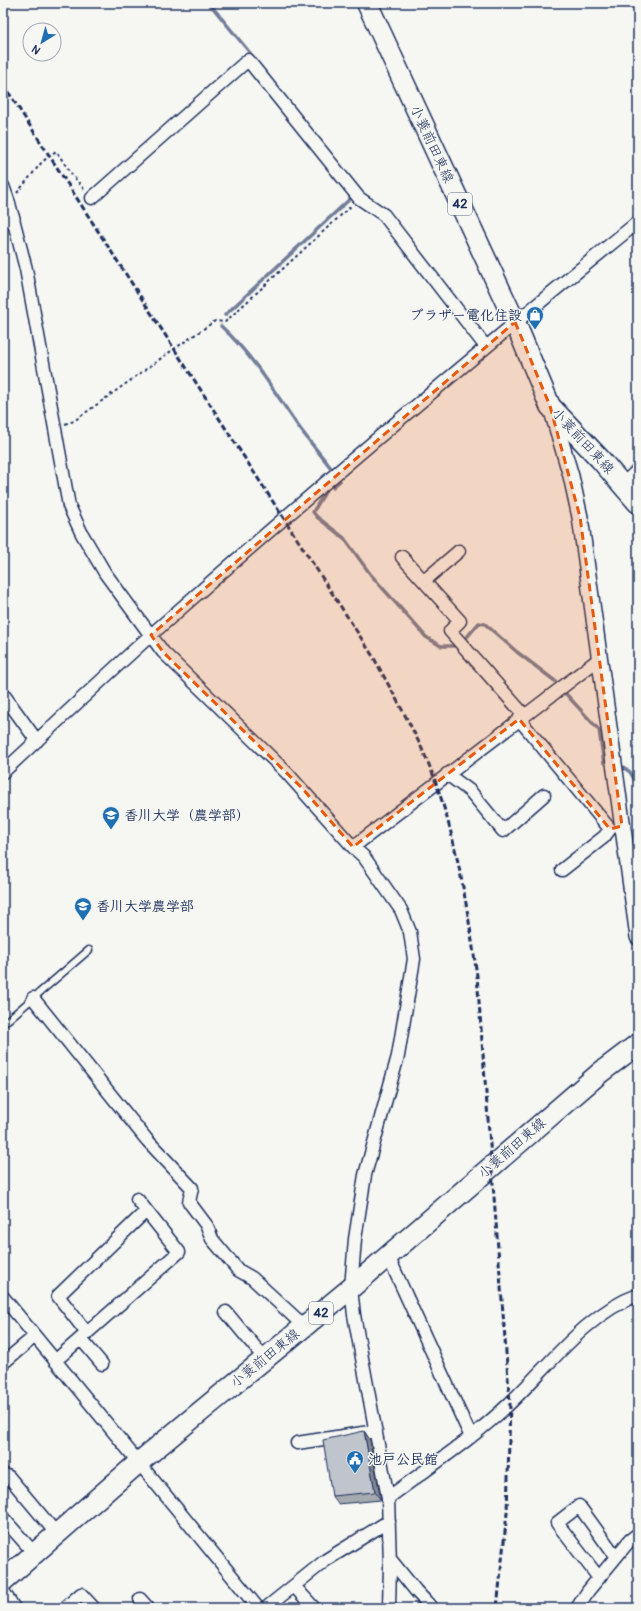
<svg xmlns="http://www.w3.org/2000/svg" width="641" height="1611" font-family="Pangolin,'Klee One',sans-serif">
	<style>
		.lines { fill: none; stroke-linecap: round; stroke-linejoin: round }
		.stream { stroke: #717e99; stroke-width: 3.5 }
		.service-casing { stroke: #1b2f5e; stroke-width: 9 }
		.minor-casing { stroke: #1b2f5e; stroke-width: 15 }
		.tertiary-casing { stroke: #1b2f5e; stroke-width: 18 }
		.primary-casing { stroke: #1b2f5e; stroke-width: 23 }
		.path { stroke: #1b2f5e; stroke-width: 2; stroke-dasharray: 3 3; stroke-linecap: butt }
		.service { stroke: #f6f6f2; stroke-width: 6 }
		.minor { stroke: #f6f6f2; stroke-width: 12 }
		.tertiary { stroke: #f6f6f2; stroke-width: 15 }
		.primary { stroke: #f6f6f2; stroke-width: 20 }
		.rail { stroke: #1b2f5e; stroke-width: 3; stroke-dasharray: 6 3; stroke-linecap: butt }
		.wall { fill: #a5a9b0; stroke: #1b2f5e }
		.shaded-wall { fill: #868990; stroke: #1b2f5e }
		.building { fill: #c0c4cd; stroke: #1b2f5e }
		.marked { fill: #e8590c; fill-opacity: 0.2; stroke: #e8590c; stroke-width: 3; stroke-dasharray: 8 5; stroke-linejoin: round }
		.labels { text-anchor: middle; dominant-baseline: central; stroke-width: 3; stroke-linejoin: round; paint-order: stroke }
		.shield { fill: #f6f6f2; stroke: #5d6b8a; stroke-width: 1 }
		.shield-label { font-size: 13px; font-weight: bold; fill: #1b2f5e }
		.street-label { font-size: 14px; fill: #1b2f5e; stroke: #f6f6f2 }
		.poi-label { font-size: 14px; font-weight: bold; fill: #1b2f5e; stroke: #f6f6f2; text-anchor: start }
	</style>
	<rect width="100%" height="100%" fill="#f6f6f2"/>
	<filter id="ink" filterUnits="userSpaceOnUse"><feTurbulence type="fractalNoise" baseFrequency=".025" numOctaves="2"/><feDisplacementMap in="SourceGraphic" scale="8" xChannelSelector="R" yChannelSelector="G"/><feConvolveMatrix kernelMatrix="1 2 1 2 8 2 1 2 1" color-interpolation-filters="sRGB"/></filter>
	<g filter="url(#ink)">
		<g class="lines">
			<!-- stream -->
			<path class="stream" d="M209,3l46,56
				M225,315l127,-118
				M221,326c30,28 52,63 75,97 12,17 25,32 38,49
				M333,487l7,-6
				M324,494l-11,18 4,5 27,21 27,37 55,62 15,9h13
				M467,637l12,-14 6,1 32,28 38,29
				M566,694l33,36 5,33
				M623,767l7,5 8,14"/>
			<!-- service casing -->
			<g class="service-casing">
				<path id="service" d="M3,1024l86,-74"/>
			</g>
			<!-- minor casing -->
			<g class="minor-casing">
				<path id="minor" d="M3,186l6,17 17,66 43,237 13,28 23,39 58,79 124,121 66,74 11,10 37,53 9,22 4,27 -16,97 -33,119 -10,64 -4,49 3,27 34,183 2,67 -1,43
					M92,198l156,-138 111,138 25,17 102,132
					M622,485l16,-15
					M402,557l58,64 -10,10 74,84
					M424,581l35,-30
					M3,694l34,47
					M519,719l91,110 -6,8 -42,33
					M3,772c50,-46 99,-93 149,-138 159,-141 321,-278 486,-412
					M447,774l23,17 33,40 41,-36
					M353,847l246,-188
					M33,998l114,142 45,48 -3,14 18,24 5,13 26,31 14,8 52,48
					M388,1256l83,181
					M3,1297l255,311
					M226,1312l39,47
					M87,1333l-29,-37 88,-85
					M81,1339l21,25
					M55,1361l124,-109 -42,-53
					M3,1363l32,-27
					M297,1443l79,-12
					M3,1474l6,3 47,56
					M388,1498c41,-31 85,-59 122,-95 38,-36 77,-90 128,-108
					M3,1518l31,35
					M390,1559l26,32 16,17
					M599,1578l-42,-55 22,-17 37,51
					M294,1586l20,22
					M3,1591l11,17
					M140,1599l8,9
					M65,1608l16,-14 13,14
					M266,1608l60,-48 63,-39
					M577,1608l11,-17 42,-51 8,-6"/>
			</g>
			<!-- tertiary casing -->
			<g class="tertiary-casing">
				<path id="tertiary" d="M3,221l9,-3
					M551,408l20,68 9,41 58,420"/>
			</g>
			<!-- primary casing -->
			<g class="primary-casing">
				<path id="primary" d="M367,3l148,319 35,84 50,53 38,44
					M3,1581l135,-118 213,-175 250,-216 37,-28"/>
			</g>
			<!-- path -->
			<path class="path" d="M17,193l25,-31 14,-11 17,25 11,13
				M65,424l9,-3 100,-72 41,-28 10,1 126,-116"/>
			<!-- service -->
			<use href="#service" class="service"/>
			<!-- minor -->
			<use href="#minor" class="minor"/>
			<!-- tertiary -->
			<use href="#tertiary" class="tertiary"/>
			<!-- primary -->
			<use href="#primary" class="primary"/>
			<!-- rail -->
			<path class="rail" d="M3,84l371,574c21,40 47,82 62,125 22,63 32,128 41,193l33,428 -3,109 -10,95"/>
		</g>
		<!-- wall -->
		<path class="wall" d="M364,1431l6,9 11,60 -43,4 -6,-8z"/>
		<!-- shaded-wall -->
		<path class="shaded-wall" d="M364,1431l6,9 11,60 -6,-8z"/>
		<!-- building -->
		<path class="building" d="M364,1431l11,61 -43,4 -9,-56z"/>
	</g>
	<!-- marked area -->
	<path class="marked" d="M515,322l35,84 30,111 42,309 -12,3 -91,-110 -166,128 -51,-59 -139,-136 -12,-17z"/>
	<!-- icons -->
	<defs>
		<g id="shop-pin" transform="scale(0.9)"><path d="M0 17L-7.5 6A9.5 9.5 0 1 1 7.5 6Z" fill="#1f6fb2" stroke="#f6f6f2"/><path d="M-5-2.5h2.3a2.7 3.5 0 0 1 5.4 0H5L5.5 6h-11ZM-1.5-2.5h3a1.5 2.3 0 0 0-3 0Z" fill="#fff"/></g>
		<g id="university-pin" transform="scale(0.9)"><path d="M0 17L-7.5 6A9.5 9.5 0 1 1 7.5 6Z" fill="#1f6fb2" stroke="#f6f6f2"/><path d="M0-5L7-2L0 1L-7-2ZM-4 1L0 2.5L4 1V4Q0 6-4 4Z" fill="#fff"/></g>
		<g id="civic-pin" transform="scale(0.9)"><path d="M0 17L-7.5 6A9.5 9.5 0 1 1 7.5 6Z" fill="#1f6fb2" stroke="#f6f6f2"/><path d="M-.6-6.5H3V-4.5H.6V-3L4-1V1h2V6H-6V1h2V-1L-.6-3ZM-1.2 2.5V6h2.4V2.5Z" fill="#fff"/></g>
	</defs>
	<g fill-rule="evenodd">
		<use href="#shop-pin" x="535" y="315"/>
		<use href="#university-pin" x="111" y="815"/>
		<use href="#university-pin" x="83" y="906"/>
		<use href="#civic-pin" x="355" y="1459"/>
	</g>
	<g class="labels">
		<!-- shield labels -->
		<g class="shield">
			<rect x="448" y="193" width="24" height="22" rx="3"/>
			<rect x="309" y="1302" width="24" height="22" rx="3"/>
		</g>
		<g class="shield-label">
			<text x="460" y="204">42</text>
			<text x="321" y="1313">42</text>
		</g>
		<!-- street labels -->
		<g class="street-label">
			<text transform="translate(432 144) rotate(65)">小蓑前田東線</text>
			<text transform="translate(583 441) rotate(47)">小蓑前田東線</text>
			<text transform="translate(512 1148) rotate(-41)">小蓑前田東線</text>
			<text transform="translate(265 1358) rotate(-39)">小蓑前田東線</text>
		</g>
		<!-- poi labels -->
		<g class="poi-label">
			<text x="522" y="315" text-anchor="end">ブラザー電化住設</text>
			<text x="124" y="815">香川大学（農学部）</text>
			<text x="96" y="906">香川大学農学部</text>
			<text x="368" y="1459">池戸公民館</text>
		</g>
	</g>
	<!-- margin -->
	<rect width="641" height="1611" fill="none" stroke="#f6f6f2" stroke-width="16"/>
	<rect x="8" y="8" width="625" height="1595" fill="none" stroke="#1b2f5e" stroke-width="1.5" filter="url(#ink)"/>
	<!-- north arrow -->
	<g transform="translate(42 42) rotate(217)"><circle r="19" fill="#f6f6f2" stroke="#9ea6b7"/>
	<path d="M0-3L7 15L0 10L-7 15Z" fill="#1f6fb2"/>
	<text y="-6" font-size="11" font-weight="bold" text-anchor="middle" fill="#1b2f5e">N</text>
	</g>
</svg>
